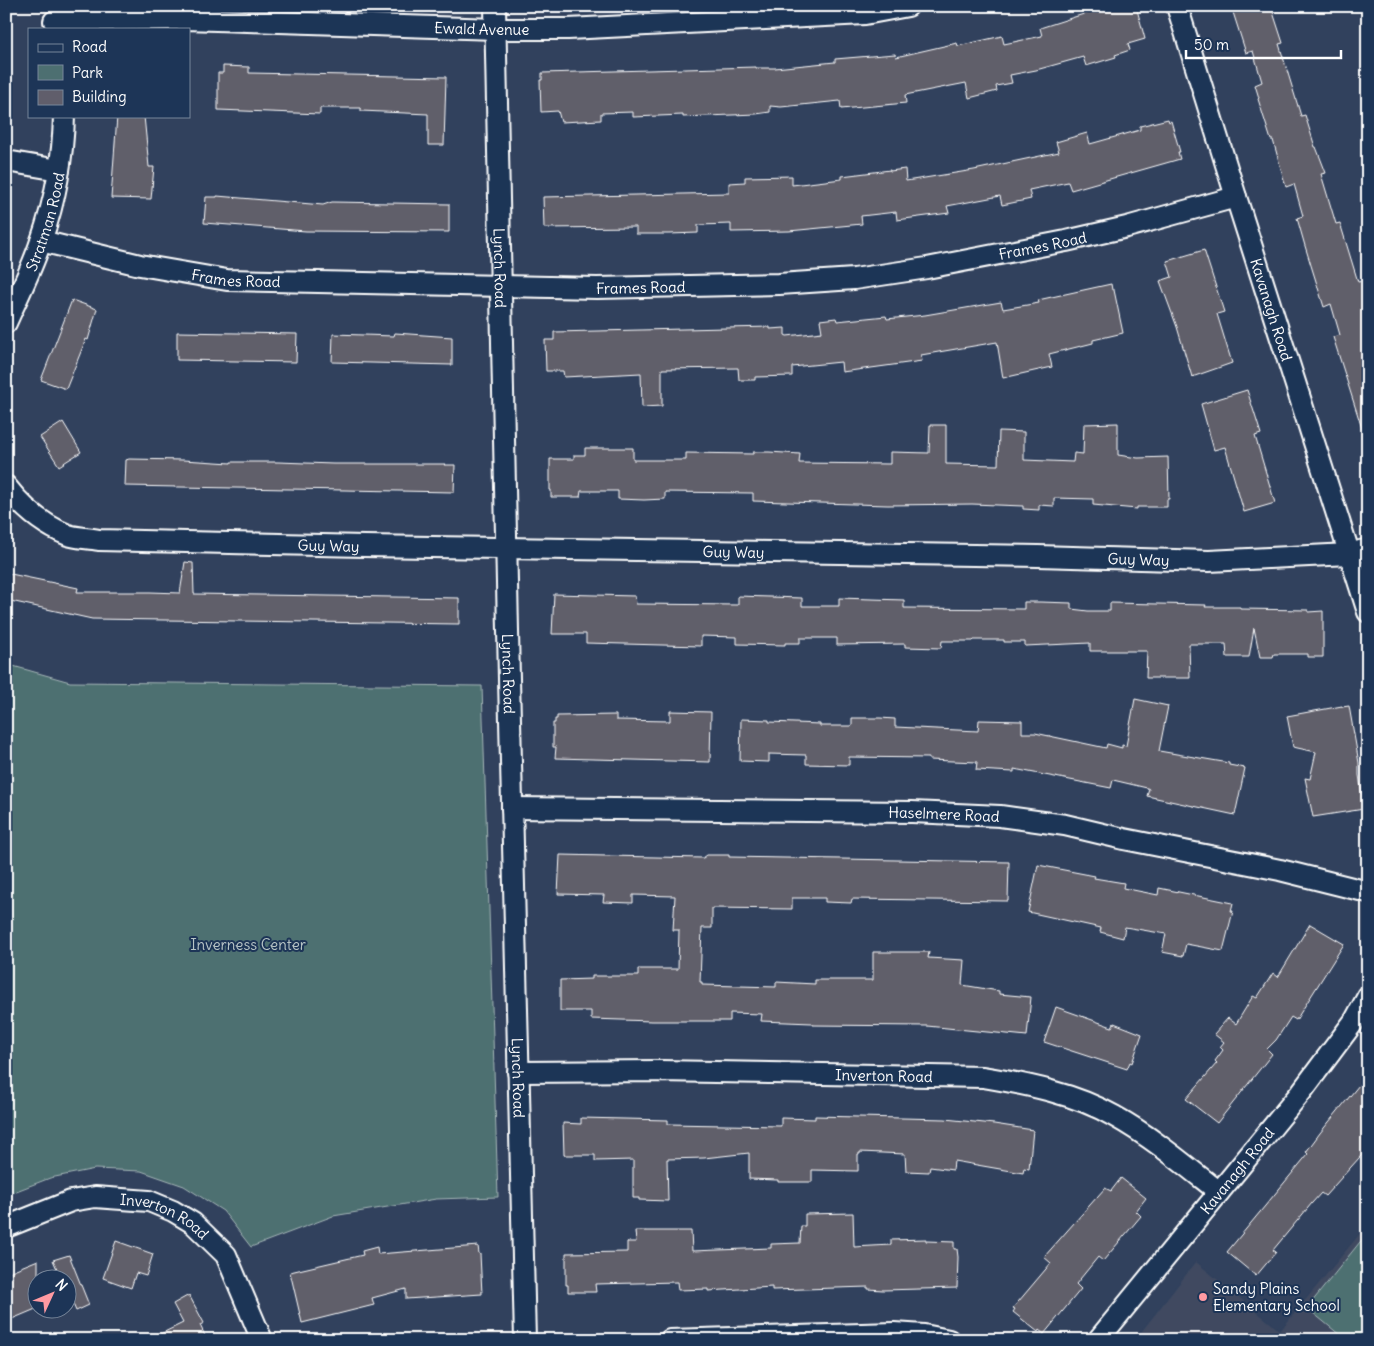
<svg xmlns="http://www.w3.org/2000/svg" width="1374" height="1346" font-family="Delius,sans-serif">
	<style>
		.built { fill: #3f4a61 }
		.green { fill: #4d6f71; stroke: #a6b7b8 }
		.building { fill: #605e6b; stroke: #fff }
		.lines { fill: none; stroke-linecap: round; stroke-linejoin: round }
		.minor-casing { stroke: #fff; stroke-width: 24 }
		.minor { stroke: #1d3557; stroke-width: 20 }
		.poi-dot { fill: #ff9aa2; stroke: #1d3557; stroke-width: 2 }
		.labels { text-anchor: middle; dominant-baseline: central; stroke-width: 4; stroke-linejoin: round; paint-order: stroke }
		.street-label { font-size: 15px; fill: #fff; stroke: #1d3557 }
		.park-label { font-size: 15px; fill: #b8c5c6; stroke: #1d3557 }
		.poi-label { font-size: 15px; fill: #fff; stroke: #1d3557; text-anchor: start }
	</style>
	<rect width="100%" height="100%" fill="#31415d"/>
	<filter id="ink" filterUnits="userSpaceOnUse"><feTurbulence type="fractalNoise" baseFrequency=".02" numOctaves="2"/><feDisplacementMap in="SourceGraphic" scale="10" xChannelSelector="R" yChannelSelector="G"/><feConvolveMatrix kernelMatrix="1 2 1 2 8 2 1 2 1" color-interpolation-filters="sRGB"/></filter>
	<g filter="url(#ink)">
		<!-- built -->
		<path class="built" d="M1368,1224v116h-233l61,-78 84,69z"/>
		<!-- green -->
		<path class="green" d="M6,664l64,18 412,4 16,511 -62,2 -103,17 -82,31 -28,-36 -39,-25 -43,-15 -46,-2 -45,9 -44,17z
			M1368,1232v108h-22l-39,-32z"/>
		<!-- building -->
		<path class="building" d="M1109,6h27l9,33 -17,5 2,6 -15,5 1,2 -30,9 -3,-9 -47,13 -26,5 2,8 -16,3 1,5 -28,7 -3,-15 -61,12 1,8 -65,6 -1,-8 -59,6 -11,-1v6l-14,2 -73,3v-2l-50,2v-5l-32,1v7l-40,2 -3,-11 -17,1 -1,-32h2v-7l214,-6v1h19l60,-6v-3l60,-5 1,3 61,-14 1,3 44,-10 2,8 38,-8 -2,-8z
			M1231,6h40l12,37 -4,1 22,72 4,-1 10,32h1l10,26 -5,1 15,50 4,-1 18,59 10,-2v157l-3,1 -32,-101 7,-2 -9,-31 -7,3 -19,-61 -8,-28 6,-2 -9,-32 -8,3 -13,-47h-2l-13,-41 1,-1 -4,-13 7,-3 -9,-31 -7,2z
			M223,66l26,1v6l197,4 -2,68h-16v-31l-67,-3v-3h-41v6l-102,-4v-37h5z
			M117,116h27l5,51h5l-3,32 -40,-1z
			M1168,119l1,3 2,-1 9,31h-2l2,7 -109,31 -3,-8 -39,8 2,9 -29,6 -2,-9 -53,10 2,7 -52,7 -1,-8 -35,4 1,8 -73,7 -58,1v-8l-33,1v8l-29,1h-33v-7l-92,1 -1,-31 186,-4v-10l16,-1v-5l47,-1v9l50,-6v-3l48,-6v1l15,-2 1,12 68,-11 85,-18 -3,-10 31,-9 3,11 50,-14v-4z
			M217,196l106,9 9,-3 117,2v28l-143,-1 -102,-8 2,-26h11z
			M1204,250l20,62 -7,2 15,49 -40,14 -15,-50 -17,-46 12,-4 -5,-16z
			M1111,284l1,6h2l9,43 -30,7v3l-44,11 3,13 -49,11 -6,-36 -76,13 1,6 -80,11 -1,-10 -49,5v9l-37,1v3h-16l-1,-12 -76,1v37l-20,1 -1,-34 -77,4 -1,-6h-17l-1,-31h9v-8l216,-5v2l15,-1v7l2,1 35,-4 -2,-12 16,-2 1,3 49,-5 1,3 38,-4 76,-13 2,7 36,-6 -1,-3z
			M72,300l25,9 -9,31 -2,-1 -20,50 -25,-9z
			M177,332l120,2 -1,28 -119,-2z
			M395,333l57,4v28l-120,-3 1,-28 61,2z
			M1247,390l14,44 -6,2 20,67 -31,9 -19,-65 -11,3 -13,-46z
			M63,422l18,30 -22,14 -19,-29z
			M1118,423v32l20,3 30,-1 1,42h-2v8h-30v2l-44,-4v-6l-39,-1v8l-15,-1v5l-16,-1v-3l-51,-2 -84,1 -135,-4v-8l-88,-1v7l-21,1 -26,-1v-8h-37l-1,6h-29v-7h-1v-31h24v-4h11v-7h48v12h53v-7l67,1v-2h16l31,2 -1,9 91,1v-12l39,1 1,-28h16v39l52,1 1,-34 25,1v28l49,2 1,-9 9,1 1,-30z
			M129,459l54,1 48,3v-1h47l55,2h112l-1,1h11l-1,27 -329,-6 1,-26z
			M185,562l8,1 1,31 265,4v26l-367,-5 -86,-19v-27l72,15 -1,4h73l30,1z
			M554,594l81,2 1,8 102,1v-9l64,2v8h37v-8l65,2v8l120,1v-7h16l31,1v6l17,2h22v-8l96,2 -1,2h35v2l68,1v2l15,-1v46h-15v-3h-34l-1,3h-13l-6,-29 -5,29h-22l-1,-13h-37l1,34h-44l1,-27h-57v-8l-65,3v-4h-21v-2h-30l-1,1h-31l-1,7 -36,-1v-3l-68,1v-7h-37v5h-15v2l-48,-1v-7l-36,-1v10l-115,-3v-9h-34z
			M1135,699l33,7 -9,45 70,12v2l16,3 -10,47 -88,-19 2,-7 -2,-1 -34,-8 -2,8 -97,-19v3l-38,-2 1,-8 -48,-2v-2l-80,-1v8l-43,-1v-9l-37,-1v8l-29,-1 1,-42 28,1v2l51,2v2h32v-8h28l15,1v8l83,4 1,-11 43,1v12h13l71,15 1,-4 15,4v-3l4,1z
			M1342,706v1l7,-1 10,57v12l5,34 -51,8 -8,-39 5,1 6,-27 -23,-5 -6,-31z
			M670,711l41,1 -1,50 -155,-4 1,-11h-3v-24h2v-4h2v-3l59,-1v5l54,1z
			M560,855l143,3 4,-3h22v2l280,5 -1,39 -156,-2 -1,4 -26,-1v-4h-33v11l-80,-1v20h-10l-2,54h2v3l74,2v-5l39,2v-4h58v-28h56l-1,6 36,2 -2,25 37,6v3l32,3 -4,39 -100,-10 -115,-1v-2l-51,-2 1,-7 -32,-1v8h-78l-61,-2v-8h-31v-31l32,-1v-3h46v-7h40l1,-39h-6l2,-34 -42,-1v8l-30,-1 1,-7 -46,-1z
			M1038,865l57,11 -1,2 30,5 -1,5 35,7 1,-7 74,15 -2,8h2l-10,40 -37,-7 -3,12 -21,-4 4,-18 -41,-7 -2,11 -23,-6 1,-4 -73,-16z
			M1310,924l34,20 -48,76 -5,-3 -15,23 -9,9 5,5 -55,69 -31,-24 31,-36 -2,-2 8,-11 -3,-3 4,-5 -10,-8 14,-16 8,6 17,-28 4,2 16,-25 5,4z
			M1056,1007l56,20 2,-4 28,11 -10,29 -2,-1 -3,7 -83,-27z
			M1368,1074v74l-43,48 -4,-3 -9,10 -39,47 3,2 -20,24 -29,-24 81,-98 -2,-2 14,-19z
			M815,1116l130,3 49,5 39,6 -4,39 -5,-1 -1,5 -69,-12 -1,9 -23,-3 -1,5 -23,-1 -1,-17 -45,-2v2h-2v17l-46,-1v12h-34v-2l-29,-1v-26l-45,5 -37,1 1,42 -29,-1v-2h-6v-38l-38,1v-6h-31l-1,-32 18,1v-6l87,2v4l113,2v-8l34,1z
			M1121,1178l25,20 -10,13 5,5 -38,45 -5,-4 -22,27 5,5 -37,45 -5,-4 -1,2 -25,-20 2,-3 -2,-1 38,-45 -7,-6 61,-69 6,3z
			M853,1213l1,34 37,-2v-5l35,-1v2l28,1v7h3l1,8 -1,31 -74,2 -15,-1v-2l-96,3v-3l-64,4v-2l-30,1 -1,-8 -82,2 1,8h-28v-7h-2v-32l61,-1v-10h9l-1,-11h56l1,20 79,-3v-4l29,-1 1,-17h4v-12z
			M116,1241l37,13 -7,22 -10,-3 -5,15 -28,-10z
			M478,1246l1,8h1l2,40 -76,5v-10l-34,9 2,7 -72,18 -12,-51 73,-17 -1,-4 15,-4 1,7z
			M69,1255l20,50 -13,6 -8,-19v-14h-7l-8,-18z
			M38,1260v48l-26,11 -6,-13v-27l7,-2 -2,-6z
			M189,1295l15,28 -4,2 7,15h-59l35,-17 -10,-19z"/>
		<g class="lines">
			<!-- minor casing -->
			<g class="minor-casing">
				<g id="minor">
					<path id="s1" d="M495,6l14,673 16,661"/>
					<path id="s2" d="M1177,6l59,191 132,415"/>
					<path id="s3" d="M54,21l132,-2 310,10h72l297,-15 43,-8"/>
					<path d="M6,161l53,9"/>
					<path id="s4" d="M41,241l99,24 87,15 370,8 182,-4 75,-5 73,-11 139,-27 61,-14 109,-30"/>
					<path id="s5" d="M6,323c12,-27 26,-54 35,-82 14,-40 22,-82 23,-125"/>
					<path id="s6" d="M6,486c16,21 37,39 62,49 9,3 21,3 31,5l265,6 674,10 171,5 140,-7 19,-5"/>
					<path id="s7" d="M512,808l400,4 88,4 65,9 59,14 156,31 88,22"/>
					<path id="s8" d="M518,1072l142,-1 323,6c43,7 93,17 131,39 38,21 71,49 105,76"/>
					<path id="s9" d="M6,1227l65,-26 24,-4 54,4 24,10 20,12 33,32 36,85"/>
					<path d="M670,1340l224,-7 30,2 25,5"/>
					<path id="s10" d="M1098,1340l204,-249 53,-71 13,-24"/>
				</g>
			</g>
			<!-- minor -->
			<use href="#minor" class="minor"/>
		</g>
	</g>
	<!-- markers -->
	<circle class="poi-dot" cx="1203" cy="1297" r="5"/>
	<g class="labels">
		<!-- street labels -->
		<g class="street-label">
			<text stroke="none"><textPath href="#s3" startOffset="428">Ewald Avenue</textPath></text>
			<text stroke="none"><textPath href="#s5" startOffset="109">Stratman Road</textPath></text>
			<text stroke="none"><textPath href="#s4" startOffset="1009">Frames Road</textPath></text>
			<text stroke="none"><textPath href="#s1" startOffset="262">Lynch Road</textPath></text>
			<text stroke="none"><textPath href="#s4" startOffset="199">Frames Road</textPath></text>
			<text stroke="none"><textPath href="#s4" startOffset="604">Frames Road</textPath></text>
			<text stroke="none"><textPath href="#s2" startOffset="318">Kavanagh Road</textPath></text>
			<text stroke="none"><textPath href="#s6" startOffset="341">Guy Way</textPath></text>
			<text stroke="none"><textPath href="#s6" startOffset="746">Guy Way</textPath></text>
			<text stroke="none"><textPath href="#s6" startOffset="1151">Guy Way</textPath></text>
			<text stroke="none"><textPath href="#s1" startOffset="668">Lynch Road</textPath></text>
			<text stroke="none"><textPath href="#s7" startOffset="432">Haselmere Road</textPath></text>
			<text stroke="none"><textPath href="#s8" startOffset="366">Inverton Road</textPath></text>
			<text stroke="none"><textPath href="#s1" startOffset="1072">Lynch Road</textPath></text>
			<text stroke="none"><textPath href="#s10" startOffset="219">Kavanagh Road</textPath></text>
			<text stroke="none"><textPath href="#s9" startOffset="168">Inverton Road</textPath></text>
		</g>
		<!-- park labels -->
		<g class="park-label">
			<text x="248" y="944">Inverness Center</text>
		</g>
		<!-- poi labels -->
		<g class="poi-label">
			<text x="1213" y="1288">Sandy Plains<tspan x="1213" dy="17">Elementary School</tspan></text>
		</g>
	</g>
	<!-- margin -->
	<rect width="1374" height="1346" fill="none" stroke="#1d3557" stroke-width="25"/>
	<rect x="12" y="12" width="1349" height="1321" fill="none" stroke="#fff" stroke-width="2" filter="url(#ink)"/>
	<!-- legend -->
	<rect x="28" y="28" width="162" height="90" fill="#1d3557" stroke="#77869a"/>
	<rect x="38" y="44" width="25" height="8" fill="#1d3557" stroke="#77869a"/>
	<text x="72" y="52" font-size="15" fill="#ffffff">Road</text>
	<rect x="38" y="65" width="25" height="15" fill="#4d6f71" stroke="#77869a"/>
	<text x="72" y="78" font-size="15" fill="#ffffff">Park</text>
	<rect x="38" y="90" width="25" height="15" fill="#605e6b" stroke="#77869a"/>
	<text x="72" y="102" font-size="15" fill="#ffffff">Building</text>
	<!-- north arrow -->
	<g transform="translate(52 1294) rotate(46)"><circle r="24" fill="#1d3557" stroke="#77869a"/>
	<path d="M0-4L9 19L0 12L-9 19Z" fill="#ff9aa2"/>
	<text y="-8" font-size="14" font-weight="bold" text-anchor="middle" fill="#ffffff">N</text>
	</g>
	<!-- scale -->
	<path d="M1186 50v8h155v-8" fill="none" stroke="#ffffff" stroke-width="2.5"/>
	<text x="1194" y="50" font-size="15" fill="#ffffff" stroke="#1d3557" stroke-width="4" paint-order="stroke">50 m</text>
</svg>
